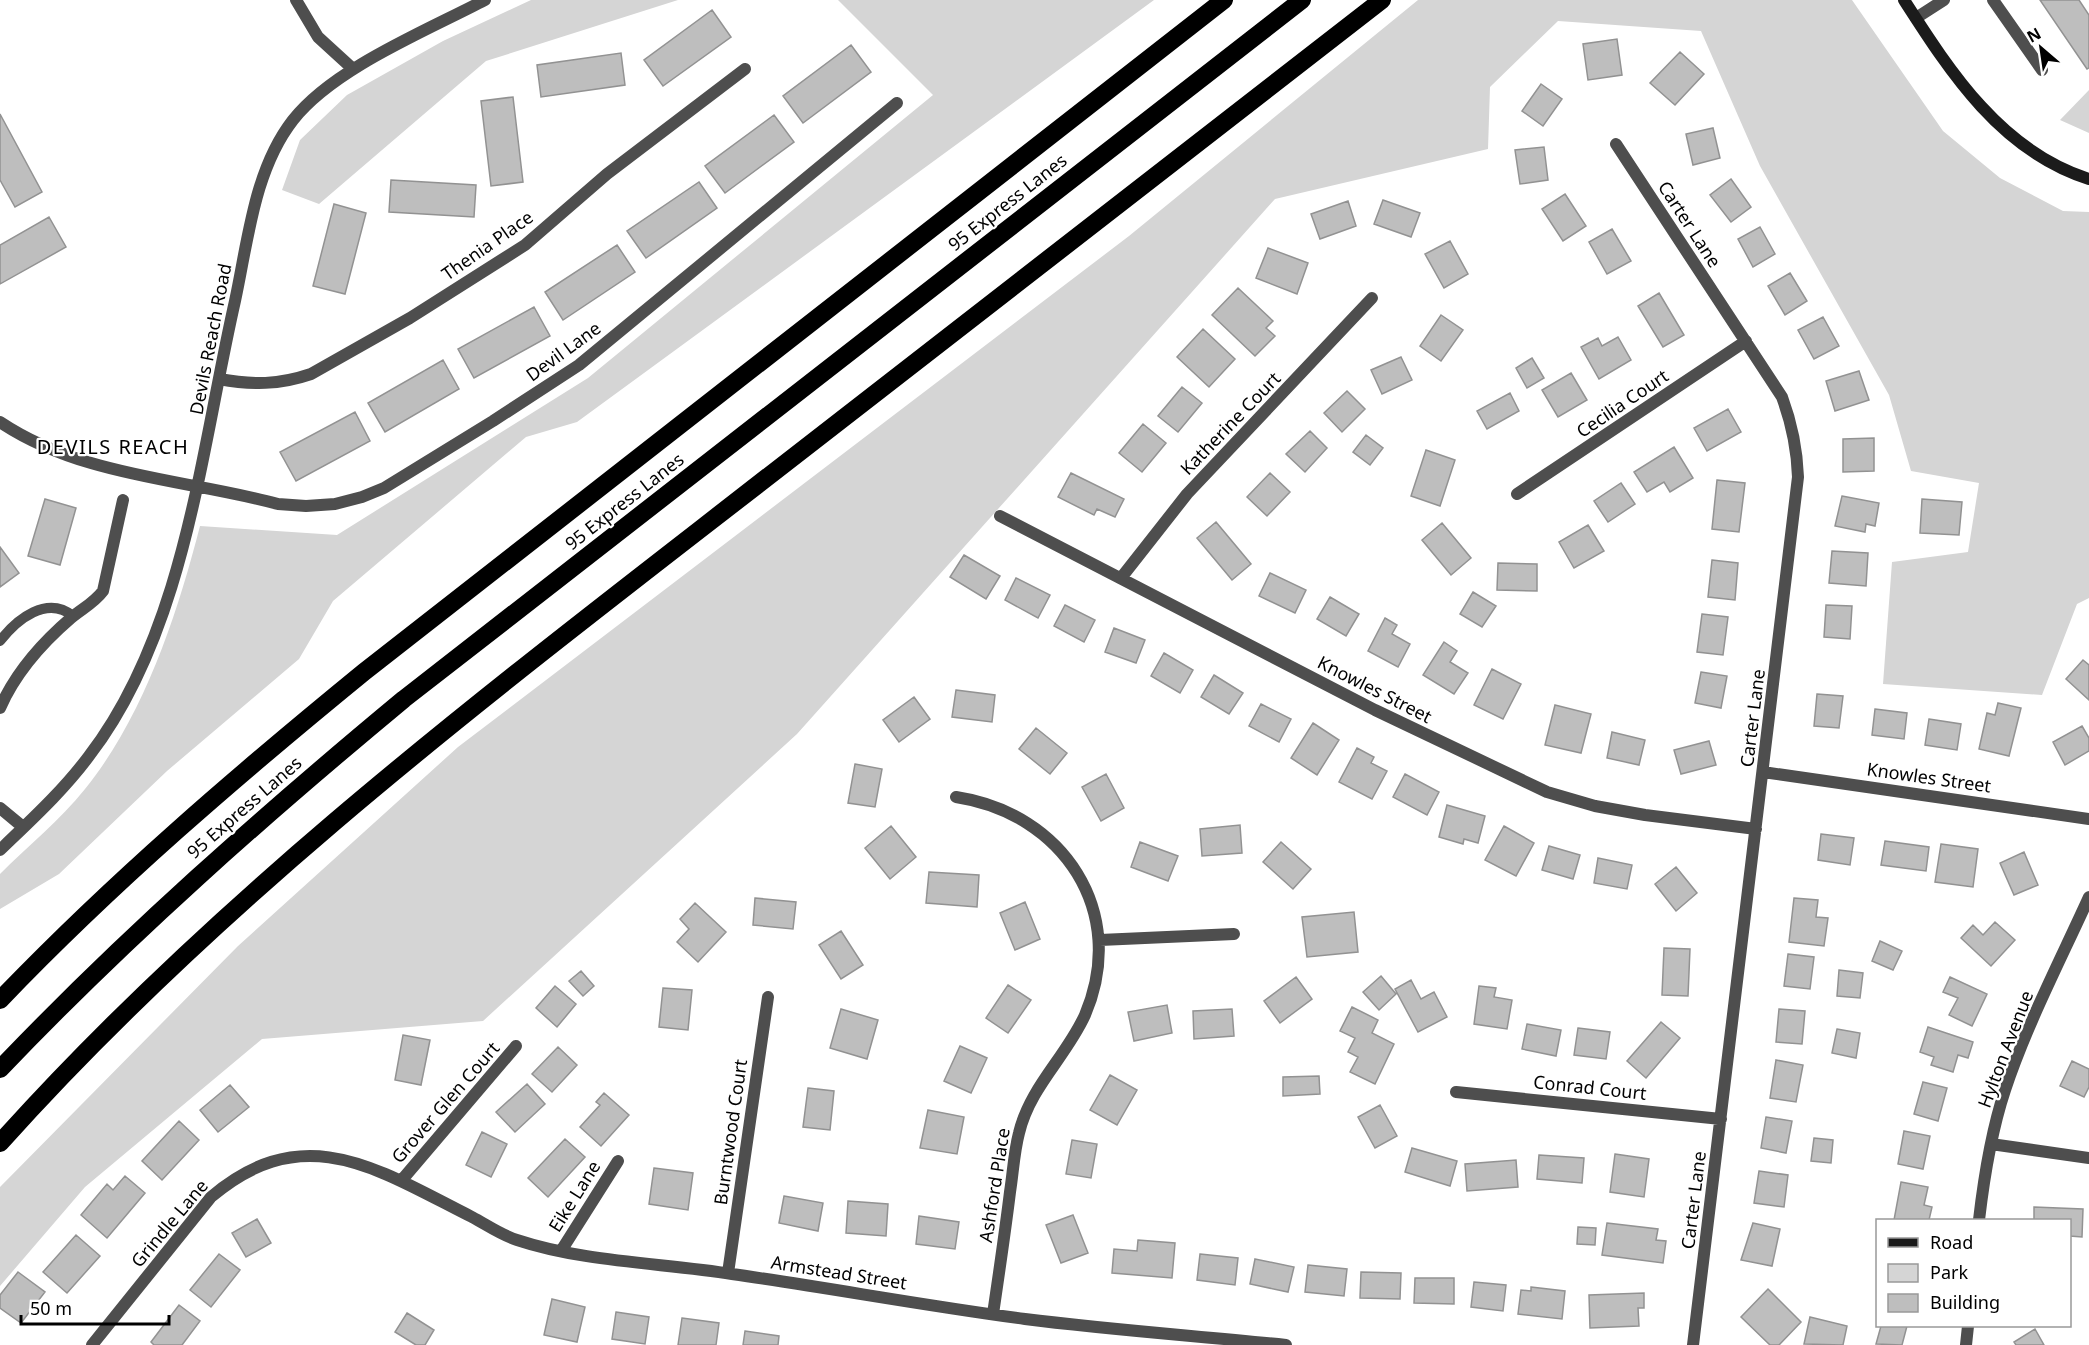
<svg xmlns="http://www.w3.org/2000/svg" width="2089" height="1345" font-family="'Noto Sans',sans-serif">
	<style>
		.green { fill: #d5d5d5 }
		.building { fill: #bebebe; stroke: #929292; stroke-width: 1.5 }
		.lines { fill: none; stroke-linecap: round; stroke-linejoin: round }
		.lane { stroke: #4e4e4e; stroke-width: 10 }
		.street { stroke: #4e4e4e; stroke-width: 12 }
		.secondary { stroke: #1b1b1b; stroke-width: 12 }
		.highway { stroke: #000; stroke-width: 18 }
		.labels { text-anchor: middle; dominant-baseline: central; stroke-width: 4.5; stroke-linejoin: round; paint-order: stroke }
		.street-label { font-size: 18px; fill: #000; stroke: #fff }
		.neighbourhood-label { font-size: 20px; letter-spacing: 1.5px; fill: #000; stroke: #fff }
	</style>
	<rect width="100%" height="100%" fill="#fff"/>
	<!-- green -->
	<path class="green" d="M531,0h147l-192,61 -167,143 -37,-14 18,-50 47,-45 96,-54z
		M838,0h316l-577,422 -51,15 -193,164 -34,58 -132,112 -108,103 -59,35v-35c28,-28 60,-54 85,-85 59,-73 92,-174 115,-263l137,9 251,-157 345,-283z
		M1418,0h434l91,131 57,47 63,33 26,1v386l-12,6 -35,91 -159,-11 9,-122 76,-10 11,-69 -68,-12 -22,-76 -129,-229 -59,-135 -143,-10 -68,66 -2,62 -213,50 -478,535 -314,287 -221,18 -177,148 -85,99v-99l238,-241 220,-199 671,-511z
		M2089,90v43l-29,-13z"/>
	<!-- building -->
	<path class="building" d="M2040,0h39l10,15v53l-2,1z
		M712,10l19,27 -68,49 -19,-26z
		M1617,39l5,36 -34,5 -5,-36z
		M851,45l20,27 -68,51 -20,-27z
		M1680,52l24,22 -29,31 -25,-22z
		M621,53l4,32 -84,12 -4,-32z
		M1541,84l21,15 -19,27 -21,-15z
		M513,97l10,85 -32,4 -10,-85z
		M0,114l42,78 -27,15 -15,-27z
		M774,115l20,27 -69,51 -20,-27z
		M1713,128l7,30 -27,7 -7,-31z
		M1544,147l4,33 -28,4 -5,-34z
		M1731,179l20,28 -20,15 -21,-27z
		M391,180l85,5 -2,32 -85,-5z
		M699,182l18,26 -71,50 -19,-27z
		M1565,194l21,32 -23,15 -21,-32z
		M1383,200l37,13 -9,24 -37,-13z
		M1348,201l8,25 -36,13 -9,-25z
		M334,204l32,9 -21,81 -32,-8z
		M49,217l17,30 -66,37v-39z
		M1760,227l15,27 -22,13 -15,-28z
		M1612,229l19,32 -24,13 -18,-32z
		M1450,241l18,33 -24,14 -19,-34z
		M617,245l18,27 -72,48 -18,-28z
		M1268,248l40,15 -11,31 -41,-16z
		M1790,273l17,28 -22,14 -17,-29z
		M1238,288l35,33 -7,7 9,8 -20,20 -43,-41z
		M1659,293l25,42 -21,12 -25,-41z
		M534,307l16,29 -76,42 -16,-29z
		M1441,315l22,15 -22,31 -21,-15z
		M1823,317l16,29 -25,13 -16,-29z
		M1203,329l32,30 -26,28 -32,-30z
		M1618,337l13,23 -32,19 -18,-32 17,-9 4,8z
		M1401,357l11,23 -30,14 -11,-24z
		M1532,358l12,20 -17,10 -11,-20z
		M443,360l16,29 -74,43 -17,-29z
		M1859,371l10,29 -34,11 -9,-30z
		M1571,373l16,27 -29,17 -16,-27z
		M1182,387l20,16 -24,29 -20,-16z
		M1347,391l18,18 -23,23 -18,-19z
		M1510,393l9,18 -32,18 -10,-18z
		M1728,409l13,23 -34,19 -13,-23z
		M355,412l15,29 -74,40 -16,-29z
		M1143,424l23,19 -24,29 -23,-19z
		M1310,431l17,17 -22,24 -19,-18z
		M1366,435l17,13 -13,17 -17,-13z
		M1874,438v33l-31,1v-33z
		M1674,447l19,31 -23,14 -6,-10 -17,10 -13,-20z
		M1426,450l29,10 -15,46 -29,-10z
		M1071,473l53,26 -9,18 -18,-8 -3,6 -36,-18z
		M1270,473l20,19 -23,24 -20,-19z
		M1717,480l28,3 -6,49 -27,-3z
		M1621,483l14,21 -27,18 -14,-21z
		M1842,496l37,7 -4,23 -9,-2 -1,8 -30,-6z
		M45,499l31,9 -16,57 -32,-9z
		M1922,499l40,3 -3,33 -39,-2z
		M1216,522l35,42 -19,16 -35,-42z
		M1442,523l29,35 -20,17 -29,-35z
		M1588,525l16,26 -30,17 -15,-26z
		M0,547l19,26 -19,14z
		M1832,551l36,2 -2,33 -37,-3z
		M964,555l36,21 -14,23 -36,-22z
		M1712,560l26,3 -3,37 -27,-3z
		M1498,563l39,1v27l-40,-1z
		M1270,573l36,17 -11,23 -36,-17z
		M1016,578l34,17 -12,23 -33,-18z
		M1473,592l23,14 -14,21 -22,-13z
		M1330,597l29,17 -13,22 -29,-17z
		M1065,605l30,15 -11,22 -30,-16z
		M1826,605l26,1 -2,33 -26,-2z
		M1702,614l26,3 -5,38 -26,-3z
		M1385,618l12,7 -5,9 18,10 -12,23 -30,-16z
		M1114,628l31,12 -9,23 -31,-11z
		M1444,642l13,9 -7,11 18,11 -14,21 -31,-19z
		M1164,653l29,17 -13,23 -29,-17z
		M2083,660l6,5v35l-23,-21z
		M1492,669l29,15 -18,35 -29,-14z
		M1701,672l26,4 -6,32 -26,-5z
		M1214,675l29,18 -14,21 -28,-17z
		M956,690l39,5 -3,27 -40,-5z
		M1817,694l26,2 -4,32 -25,-2z
		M914,697l16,22 -31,23 -16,-22z
		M1998,703l23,5 -12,48 -30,-7 8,-36 8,2z
		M1261,704l30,15 -12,23 -30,-16z
		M1555,705l36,9 -10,39 -36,-8z
		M1875,709l32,4 -3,26 -32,-4z
		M1929,719l32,5 -4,26 -32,-5z
		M1313,723l26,17 -22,35 -26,-17z
		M2082,726l7,12v13l-24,14 -12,-23z
		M1036,728l31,25 -17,21 -31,-25z
		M1612,732l33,8 -6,25 -32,-7z
		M1709,741l7,24 -35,9 -7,-24z
		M1357,748l17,9 -3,6 16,8 -15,28 -33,-17z
		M855,764l27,5 -7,38 -27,-4z
		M1106,774l18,34 -23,13 -19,-34z
		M1405,774l34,18 -12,23 -34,-18z
		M1447,805l38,11 -7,27 -14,-4 -1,5 -24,-7z
		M1240,825l2,28 -40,3 -2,-27z
		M891,826l25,31 -26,22 -25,-31z
		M1504,826l30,17 -18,33 -31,-16z
		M1821,834l33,4 -4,27 -32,-5z
		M1885,841l44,6 -3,24 -45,-6z
		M1140,842l38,14 -10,25 -37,-14z
		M1281,842l30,27 -18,20 -30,-27z
		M1941,844l37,5 -5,38 -38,-5z
		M1549,846l31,9 -7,24 -31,-9z
		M2024,852l14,33 -24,10 -14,-32z
		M1598,858l34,7 -5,24 -33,-6z
		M1676,867l21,26 -21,18 -21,-27z
		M929,872l50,3 -2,32 -51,-4z
		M755,898l41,4 -3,27 -40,-4z
		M1794,898l24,2 -2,17 12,1 -4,28 -35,-4z
		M1025,902l15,37 -25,11 -15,-37z
		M695,903l31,29 -28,30 -21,-20 12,-13 -9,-10z
		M1354,912l4,40 -51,5 -5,-40z
		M1995,922l20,18 -24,26 -30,-28 12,-13 10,10z
		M841,931l22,34 -22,14 -22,-34z
		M1880,941l22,10 -9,19 -21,-9z
		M1664,948l26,1 -2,47 -26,-1z
		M1788,954l26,3 -4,32 -26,-3z
		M1839,970l24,3 -3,25 -23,-2z
		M581,971l13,15 -11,10 -14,-15z
		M1381,976l15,18 -17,16 -16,-18z
		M1296,977l16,22 -32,24 -16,-22z
		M1950,977l37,17 -15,32 -23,-11 9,-17 -15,-6z
		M1411,980l10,19 13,-7 13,25 -29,15 -23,-43z
		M1008,985l23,15 -23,33 -22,-15z
		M555,986l21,18 -19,23 -21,-19z
		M1479,986l17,2 -2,9 18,3 -5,29 -33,-5z
		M663,988l29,2 -4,40 -29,-3z
		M1167,1005l5,28 -38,8 -6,-29z
		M1352,1007l26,13 -6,13 22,11 -19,40 -25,-12 8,-15 -10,-5 7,-14 -15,-7z
		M841,1009l37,11 -11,39 -37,-11z
		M1232,1009l2,27 -40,3 -1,-28z
		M1779,1009l26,2 -3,33 -26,-2z
		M1661,1022l19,16 -34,40 -19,-17z
		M1527,1024l34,6 -5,26 -34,-7z
		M1928,1027l45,15 -5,16 -10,-3 -5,17 -22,-7 3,-8 -14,-5z
		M1578,1028l32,4 -4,27 -32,-4z
		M1837,1029l23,4 -4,25 -24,-5z
		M403,1035l27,5 -9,45 -26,-5z
		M960,1046l27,12 -16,35 -27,-12z
		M558,1047l19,18 -25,27 -20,-18z
		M1776,1060l27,5 -7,37 -26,-4z
		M2072,1061l17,8v18l-5,10 -24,-11z
		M1110,1075l27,15 -20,35 -27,-15z
		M1319,1076l1,18 -37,2v-19z
		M1923,1082l24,6 -9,33 -24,-7z
		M527,1084l18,20 -30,28 -19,-20z
		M230,1085l19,22 -31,25 -18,-22z
		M808,1088l26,3 -4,39 -27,-3z
		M604,1093l25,22 -28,31 -21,-19 20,-22 -4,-3z
		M1380,1105l17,31 -22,12 -17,-31z
		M928,1110l36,7 -7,37 -37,-6z
		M1766,1117l26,4 -6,32 -25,-5z
		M179,1121l20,19 -37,40 -20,-19z
		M1904,1131l26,5 -7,33 -25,-5z
		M482,1132l25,12 -16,33 -25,-12z
		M1814,1138l19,2 -2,23 -20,-2z
		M565,1139l20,18 -37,40 -20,-19z
		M1072,1140l25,4 -6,34 -25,-4z
		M1412,1148l45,13 -7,25 -45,-14z
		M1615,1154l34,5 -5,38 -34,-5z
		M1539,1155l45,3 -2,25 -45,-4z
		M1516,1160l2,27 -51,4 -2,-27z
		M654,1168l39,5 -5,37 -39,-6z
		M1759,1171l29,4 -4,32 -30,-4z
		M125,1176l20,17 -38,45 -26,-23 26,-31 6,6z
		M1901,1182l27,5 -4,18 8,2 -3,13h-35z
		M784,1196l39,7 -5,28 -39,-8z
		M848,1201l40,3 -2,32 -40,-3z
		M2034,1207l49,2 -1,28 -12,-1v-16h-36z
		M1073,1215l15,38 -27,10 -15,-38z
		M919,1216l40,6 -4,27 -39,-5z
		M257,1219l14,24 -25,14 -14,-24z
		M1607,1223l51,6 -2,11 10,1 -3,22 -61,-8z
		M1753,1223l27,6 -8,37 -31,-6z
		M1578,1227l18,1 -1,17 -18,-1z
		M76,1235l24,21 -33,37 -24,-21z
		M1138,1240l37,3 -3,35 -60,-5 2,-24 23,2z
		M219,1254l21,16 -29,37 -21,-17z
		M1200,1254l38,4 -3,27 -38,-5z
		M1255,1259l39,8 -6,25 -38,-8z
		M1308,1265l39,4 -3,27 -39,-4z
		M18,1272l27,20 -24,31 -21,-15v-13z
		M1361,1272l40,1 -1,26 -40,-1z
		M1415,1278h39v26l-40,-1z
		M1474,1282l32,3 -3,26 -32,-4z
		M1531,1287l34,4 -3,28 -44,-5 3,-24 10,1z
		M1768,1289l33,33 -22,23h-9l-29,-28z
		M1644,1293v15h-6l1,18 -49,2 -1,-33z
		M552,1299l33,8 -8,35 -33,-7z
		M179,1305l21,16 -18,24h-28l-3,-3z
		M616,1312l33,5 -4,27 -33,-5z
		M407,1313l27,17 -9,15h-9l-21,-13z
		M1810,1317l37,9 -4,19 -39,-1z
		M682,1318l37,5 -3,22h-38z
		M1881,1326h26l-5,19 -26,-1z
		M2035,1329l9,16h-28l-2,-3z
		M745,1331l34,5 -1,9h-35z"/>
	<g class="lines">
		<!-- lane -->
		<path class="lane" d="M0,641c17,-22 47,-46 73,-25"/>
		<!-- street -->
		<path class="street" d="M296,0l22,37 35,32
			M1993,0l49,70
			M1916,18l28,-18
			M1616,144l166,253c10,27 15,51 16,80l-105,868
			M219,379c33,6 60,6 92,-5l99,-56 115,-73 82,-71 138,-105
			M0,422c82,55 185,57 278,82l28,2 29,-2 27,-7 22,-9 109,-67 86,-56 318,-262
			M1517,494l229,-153
			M1000,516l375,194 172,82 48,14 50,9 111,14
			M1121,578l66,-84 185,-196
			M0,708c15,-34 43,-66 71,-90 12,-10 23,-15 32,-27l20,-91
			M1763,772l326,47
			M956,797c107,16 173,115 129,218 -19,42 -55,72 -66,118 -5,19 -6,40 -9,59 -5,41 -11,81 -17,122
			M0,808l23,19
			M0,850c31,-30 63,-59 89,-94 96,-125 112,-306 146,-455 13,-60 19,-131 58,-181 41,-52 133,-89 192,-120
			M1100,940l134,-6
			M1456,1092l265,27
			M1991,1144l98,14
			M401,1181l115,-135
			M1979,1220c5,-43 12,-88 26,-130 22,-66 55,-129 84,-193
			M561,1251l57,-90
			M728,1273l40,-276
			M92,1345l119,-148c94,-80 169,-26 261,20 15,8 29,18 45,23 66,22 146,23 215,34 98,14 195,32 293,45 87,11 174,17 261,26
			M1966,1345l2,-19"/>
		<!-- secondary -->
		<path class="secondary" d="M1904,0c47,73 97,151 185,179"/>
		<!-- highway -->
		<path class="highway" d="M0,1000c113,-118 238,-225 364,-328l860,-672
			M0,1069c127,-133 263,-253 404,-370l898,-699
			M0,1143c207,-231 453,-422 698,-612 228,-177 456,-354 684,-531"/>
	</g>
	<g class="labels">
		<!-- street labels -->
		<g class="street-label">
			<text transform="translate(1007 202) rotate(-38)">95 Express Lanes</text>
			<text transform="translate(1690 224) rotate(57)">Carter Lane</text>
			<text transform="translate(487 245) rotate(-35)">Thenia Place</text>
			<text transform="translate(210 339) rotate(-79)">Devils Reach Road</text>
			<text transform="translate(563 351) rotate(-36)">Devil Lane</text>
			<text transform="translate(1622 403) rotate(-34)">Cecilia Court</text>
			<text transform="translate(1230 423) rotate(-46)">Katherine Court</text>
			<text transform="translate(624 501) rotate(-38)">95 Express Lanes</text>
			<text transform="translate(1375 689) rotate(27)">Knowles Street</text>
			<text transform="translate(1752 718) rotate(-83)">Carter Lane</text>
			<text transform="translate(1929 777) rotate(8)">Knowles Street</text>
			<text transform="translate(244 807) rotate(-41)">95 Express Lanes</text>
			<text transform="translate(2005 1049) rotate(-69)">Hylton Avenue</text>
			<text transform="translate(1590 1087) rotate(6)">Conrad Court</text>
			<text transform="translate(445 1102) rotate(-49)">Grover Glen Court</text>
			<text transform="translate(730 1132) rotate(-82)">Burntwood Court</text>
			<text transform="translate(994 1185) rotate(-81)">Ashford Place</text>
			<text transform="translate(574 1196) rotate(-58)">Eike Lane</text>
			<text transform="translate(1693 1200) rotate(-83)">Carter Lane</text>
			<text transform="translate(169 1223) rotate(-50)">Grindle Lane</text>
			<text transform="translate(839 1272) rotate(9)">Armstead Street</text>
		</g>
		<!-- neighbourhood labels -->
		<g class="neighbourhood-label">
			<text x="113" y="446">DEVILS REACH</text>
		</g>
	</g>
	<!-- legend -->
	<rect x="1876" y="1219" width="195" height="108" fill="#ffffff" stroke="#999999" stroke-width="1.5"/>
	<rect x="1888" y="1238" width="30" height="9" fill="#1b1b1b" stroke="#999999" stroke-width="1.5"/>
	<text x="1930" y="1249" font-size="18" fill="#000000">Road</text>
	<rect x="1888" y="1264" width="30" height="18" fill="#d5d5d5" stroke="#999999" stroke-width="1.5"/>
	<text x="1930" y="1279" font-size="18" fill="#000000">Park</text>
	<rect x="1888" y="1294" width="30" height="18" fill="#bebebe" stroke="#999999" stroke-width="1.5"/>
	<text x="1930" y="1309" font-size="18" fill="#000000">Building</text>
	<!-- north arrow -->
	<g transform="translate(2041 48) rotate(331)" stroke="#ffffff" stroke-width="4.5" paint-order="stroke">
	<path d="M0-4.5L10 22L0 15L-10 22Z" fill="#000000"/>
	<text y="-9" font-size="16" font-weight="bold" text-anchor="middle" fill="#000000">N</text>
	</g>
	<!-- scale -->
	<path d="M21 1315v9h148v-9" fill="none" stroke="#000000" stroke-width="3"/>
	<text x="30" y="1315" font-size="18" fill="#000000" stroke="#ffffff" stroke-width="4.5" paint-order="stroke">50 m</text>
</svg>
